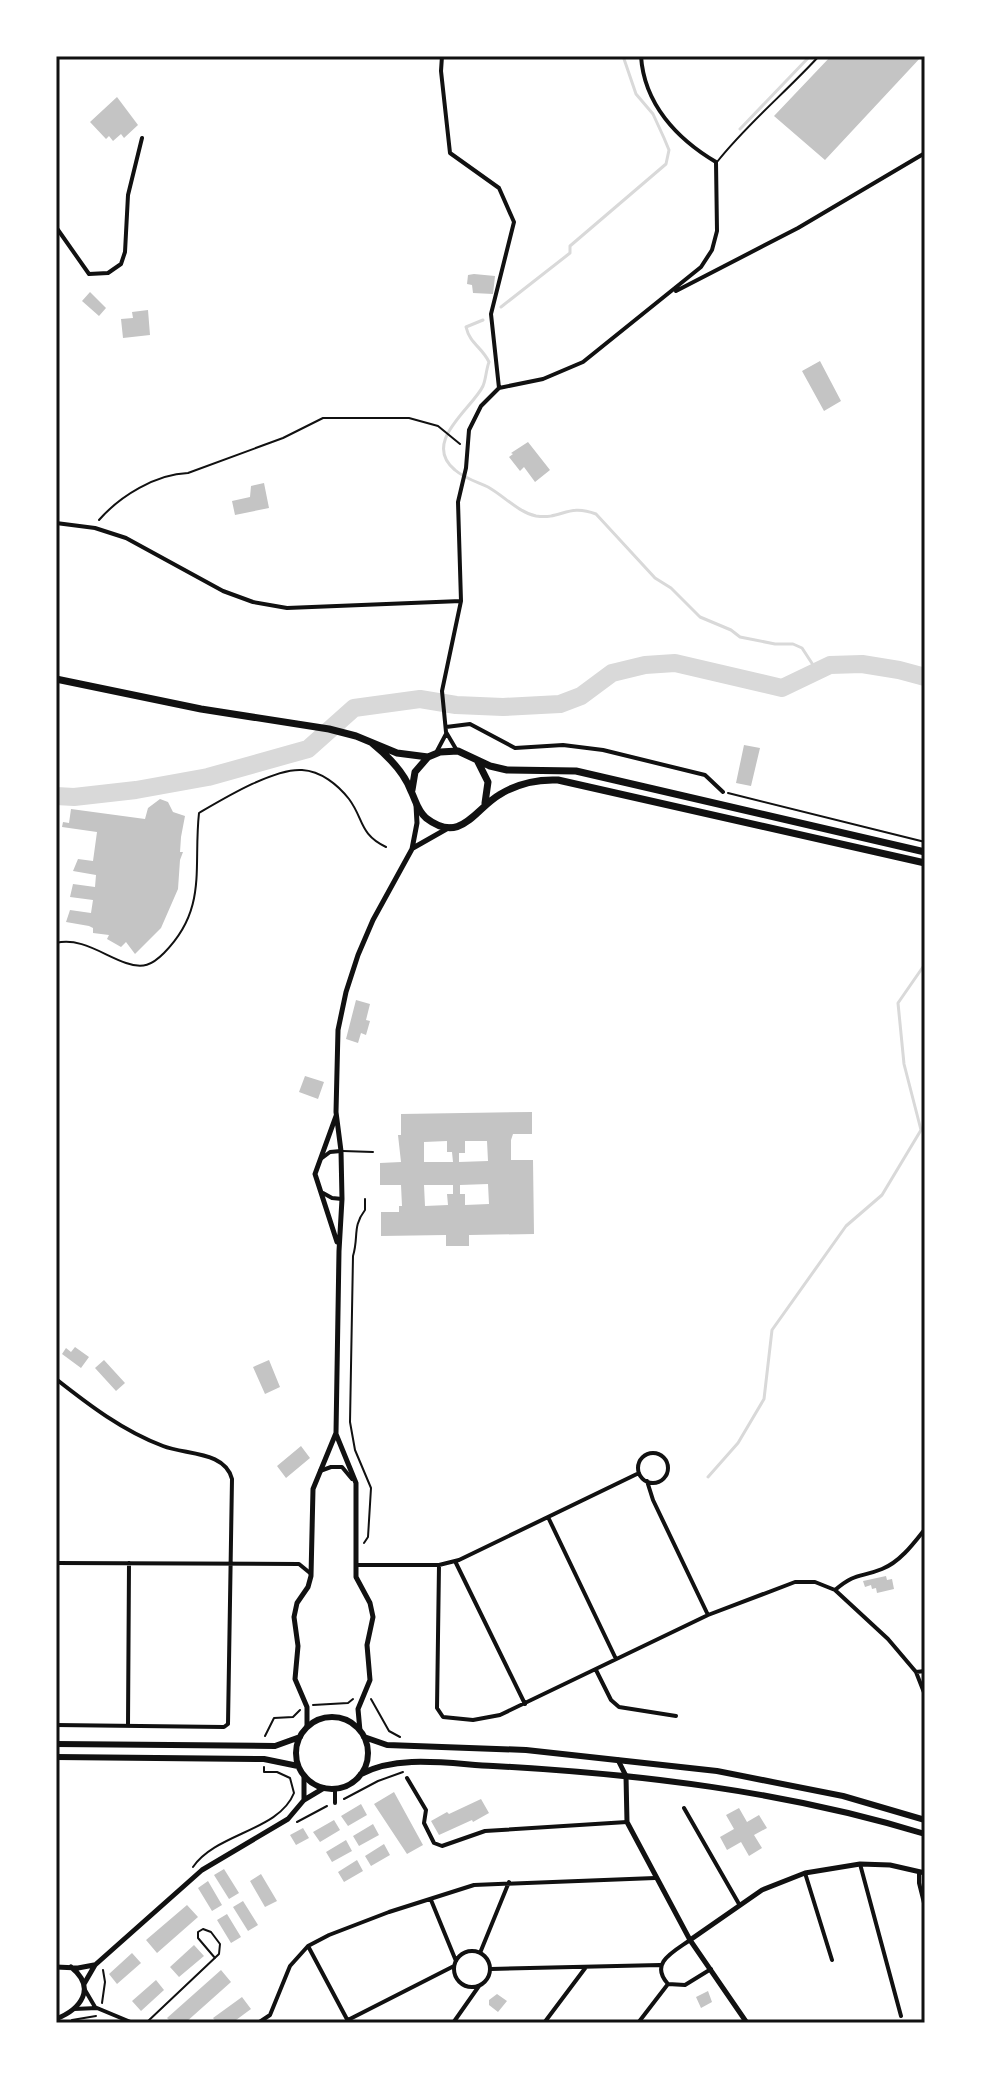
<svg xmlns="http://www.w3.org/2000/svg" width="981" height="2079" font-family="Poppins,sans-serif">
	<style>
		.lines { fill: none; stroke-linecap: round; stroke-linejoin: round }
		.stream { stroke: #d9d9d9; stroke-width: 3 }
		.river { stroke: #d9d9d9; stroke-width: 18 }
		.building { fill: #c4c4c4; fill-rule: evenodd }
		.path { stroke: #111; stroke-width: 2 }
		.service { stroke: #111; stroke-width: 2 }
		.minor { stroke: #111; stroke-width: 4 }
		.tertiary { stroke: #111; stroke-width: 5 }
		.secondary { stroke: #111; stroke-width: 6 }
		.primary { stroke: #111; stroke-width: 7 }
		.neatline { fill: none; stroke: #111; stroke-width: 3 }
	</style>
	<rect width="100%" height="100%" fill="#fff"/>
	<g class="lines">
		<!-- stream -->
		<path class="stream" d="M740,129l70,-73
			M501,307l69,-54v-7l96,-82 3,-14 -5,-12 -11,-24 -17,-20 -13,-38
			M483,320l-17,7c4,17 16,20 23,35 -3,8 -3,17 -6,24 -11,23 -62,56 -28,84 9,8 22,12 33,17 16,9 30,25 48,29 26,4 31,-13 60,-2l59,64 16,10 29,29 31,13 9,7 35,7h18l9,4 15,23
			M708,1477l30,-34 26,-44 8,-69 74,-104 36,-31 39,-65 -17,-66 -6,-61 27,-39"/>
		<!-- river -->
		<path class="river" d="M56,796l18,1 62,-7 72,-13 100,-28 46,-41 66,-9 36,6 47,2 57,-3 21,-8 31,-23 33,-8 30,-2 107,25 48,-23 32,-1 37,6 26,7"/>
	</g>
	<!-- building -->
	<path class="building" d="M831,56h91l-97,104 -51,-44z
		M117,97l21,28 -14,13 -3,-4 -8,7 -4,-5 -3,3 -16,-17z
		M474,274l21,2 -2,18 -20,-1 -1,-8 -5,-1 1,-9z
		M90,292l16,16 -7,8 -17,-15z
		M148,310l2,25 -27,3 -2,-19 12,-1 -1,-6z
		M820,361l21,40 -17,10 -22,-40z
		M528,442l22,28 -15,12 -11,-15 -4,4 -11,-14 4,-3 -2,-1z
		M264,483l5,25 -34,7 -3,-14 18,-4 1,-11z
		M744,745l16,3 -9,38 -15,-3z
		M160,799l8,3 5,10 12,4 -4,21 -1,15h3l-3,8 -2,29 -17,39 -26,26 -9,-12 -5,5 -14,-8 2,-4 -16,-2v-5l-4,-2 -23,-4 4,-12 21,3 2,-13 -23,-3 3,-13 22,3 1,-12 -23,-4 5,-12 15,2 4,-29 -35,-5 1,-5 6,1 2,-14 74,10 3,-11z
		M356,1000l14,4 -4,16 4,1 -4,14 -5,-2 -3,10 -12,-4z
		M305,1076l19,6 -6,17 -19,-7z
		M532,1112v22h-19l-2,6v20h22l1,74 -65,1v11h-23v-11l-65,1v-24h18v-6h3l-1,-21h-21v-22l21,-1 -3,-27h3v-21zM447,1141v11h5l1,10h-29v-20zM465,1141h22l1,20 -29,1v-9h6zM488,1184l1,20 -24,1v-11h-5v-9zM424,1185h29v9h-6l1,11 -23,1z
		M75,1347l14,10 -8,11 -19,-14 4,-6 5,4z
		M104,1360l21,23 -9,8 -21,-23z
		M269,1360l11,27 -15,7 -12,-27z
		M301,1446l9,12 -24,20 -9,-12z
		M886,1576l1,4 5,-1 2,10 -17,4 -1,-5 -4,1 -1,-4 -6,2 -2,-6z
		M394,1792l29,53 -16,9 -33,-50z
		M481,1799l8,14 -16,9 -1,-2 -33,15 -8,-14 16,-9 2,2z
		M361,1804l6,11 -19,11 -7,-10z
		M739,1808l8,14 12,-7 8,13 -13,7 8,13 -13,8 -8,-14 -14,8 -7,-13 14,-8 -8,-14z
		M334,1820l6,10 -20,12 -7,-10z
		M373,1824l6,11 -20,11 -6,-10z
		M303,1828l6,10 -13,7 -6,-10z
		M346,1840l6,11 -20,11 -6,-10z
		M384,1844l6,11 -19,11 -6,-10z
		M357,1860l6,11 -19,11 -6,-10z
		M224,1869l15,24 -10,6 -15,-24z
		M261,1874l16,27 -12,6 -15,-26z
		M208,1881l14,24 -10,6 -14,-23z
		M243,1901l15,24 -10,6 -15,-24z
		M187,1905l11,12 -41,36 -11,-13z
		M227,1914l14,23 -10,6 -14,-23z
		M194,1945l10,11 -25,21 -9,-10z
		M132,1953l9,10 -24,21 -8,-10z
		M221,1970l10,12 -46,41h-13l-5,-5z
		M156,1980l8,10 -23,21 -9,-10z
		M708,1991l4,11 -11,6 -5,-11z
		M497,1994l10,7 -9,11 -9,-7v-5z
		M242,1997l9,12 -19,14h-15l-4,-5z"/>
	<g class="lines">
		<!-- path -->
		<path class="path" d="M99,520c21,-24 57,-46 89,-47l95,-35 40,-20h86l29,8 22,18
			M728,793l197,49
			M364,1543l4,-6 3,-49 -16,-38 -5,-28 3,-166c6,-20 -1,-29 12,-46v-11
			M371,1699l18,32 11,6
			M313,1705l35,-2 5,-4
			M265,1736l9,-18 19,-1 7,-7
			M344,1799l34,-18 25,-9
			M297,1822l30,-16
			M193,1867c23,-34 86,-36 101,-74l-4,-15 -13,-6h-13v-5
			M102,2003l3,-21 -2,-12
			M72,2020l24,-4"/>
		<!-- service -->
		<path class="service" d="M717,162c31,-39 69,-70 102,-106
			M56,943c25,-6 47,12 70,20 17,6 26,2 38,-10 44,-44 29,-86 35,-140 24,-14 75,-45 103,-43 19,1 36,15 47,29 15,20 10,35 37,48
			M343,1151l30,1
			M146,2023l73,-69 1,-10 -9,-12 -8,-3 -5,3v6l17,20"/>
		<!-- minor -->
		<path class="minor" d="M442,56l-1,15 9,82 49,35 15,34 -23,92 8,74 -18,18 -12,24 -3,38 -8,34 3,99 -19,90 4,41 10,17
			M56,227l33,47 19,-1 13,-9 4,-12 3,-57 14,-57
			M676,291l122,-63 127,-75
			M499,388l44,-9 40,-17 118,-95 11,-17 5,-19 -1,-69c-39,-23 -72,-58 -75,-106
			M56,523l39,5 31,10 97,53 30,11 34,6 174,-7
			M446,727l24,-3 45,24 48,-3 40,5 102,25 18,17
			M437,751l9,-17
			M322,1158l8,-6 11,-1
			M323,1193l9,5 10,1
			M56,1379c33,26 67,52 107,67 23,9 62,5 69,33l-4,245 -4,3 -168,-2
			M638 1468a15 15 0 1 1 30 0a15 15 0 1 1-30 0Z
			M320,1471l11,-4h11l10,12
			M647,1481l6,19 55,115
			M548,1517l68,142
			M455,1561l70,143
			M56,1563l243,1 11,9
			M356,1565h83l20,-5 180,-87
			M439,1565l-2,143 6,9 30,3 27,-5 208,-100 87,-33h20l20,8 53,49 28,33 9,23
			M835,1590c21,-18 25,-12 47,-21 18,-7 32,-26 43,-40
			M596,1670l15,30 8,7 57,9
			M916,1672l9,-1
			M128,1725l1,-162
			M407,1778l19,32 -2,13 10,20 8,3 43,-15 142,-9
			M335,1803v-14
			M684,1808l55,96
			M860,1864l41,152
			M919,1872v11l6,24
			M805,1873l27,87
			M431,1900l25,61
			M690,1940c-17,12 -41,23 -22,44l17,1 26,-16
			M308,1946l41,77
			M454 1969a18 18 0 1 1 36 0a18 18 0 1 1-36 0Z
			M480,1953l29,-71
			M491,1969l169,-4
			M85,1990l10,17
			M74,2009l23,-1 36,15
			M258,2023l12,-8 20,-49 18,-20 21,-11 60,-23 85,-27 181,-7
			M342,2023l112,-57
			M453,2023l26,-37
			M544,2023l42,-56
			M638,2023l30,-39"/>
		<!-- tertiary -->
		<path class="tertiary" d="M413,848l37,-21
			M336,1116l-21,58 22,68
			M336,1434l20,49v94l14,26 3,14 -6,28 3,35 -12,29 2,22
			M307,1727v-20l-12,-28 3,-33 -4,-29 3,-14 11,-16 3,-11 2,-87 23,-56 3,-182 3,-52 -1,-48 -5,-39 2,-82 8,-38 12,-37 15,-35 39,-71 5,-26 -1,-18
			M618,1760l8,16 1,46 63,118 57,83
			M304,1799v-23
			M690,1940l72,-50 43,-17 55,-9 30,1 35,8
			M56,1967l22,1 16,-3
			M84,1984l11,-19 107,-95 86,-51 16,-19 20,-12
			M56,2019c25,-10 41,-31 15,-52"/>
		<!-- secondary -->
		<path class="secondary" d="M296 1753a36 36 0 1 1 72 0a36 36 0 1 1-72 0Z
			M364,1737l23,8 139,5 191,21 126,25 82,24
			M56,1744l219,2 25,-9
			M56,1757l208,2 34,7
			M361,1774c38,-20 90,-10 132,-8 146,8 292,25 432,68"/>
		<!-- primary -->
		<path class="primary" d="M56,679l145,30 128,20 27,7 41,17 31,4
			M372,743c16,13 32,29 39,48 5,10 6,19 15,27 35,27 49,-9 73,-23 19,-12 37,-16 59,-15l367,83
			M478,762l10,20 -3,21
			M412,790l3,-18 13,-15 12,-5 18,-1 32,15 17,4 69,1 349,81"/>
	</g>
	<!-- border -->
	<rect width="981" height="2079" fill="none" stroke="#ffffff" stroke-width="116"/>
	<rect x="58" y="58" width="865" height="1963" class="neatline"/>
</svg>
